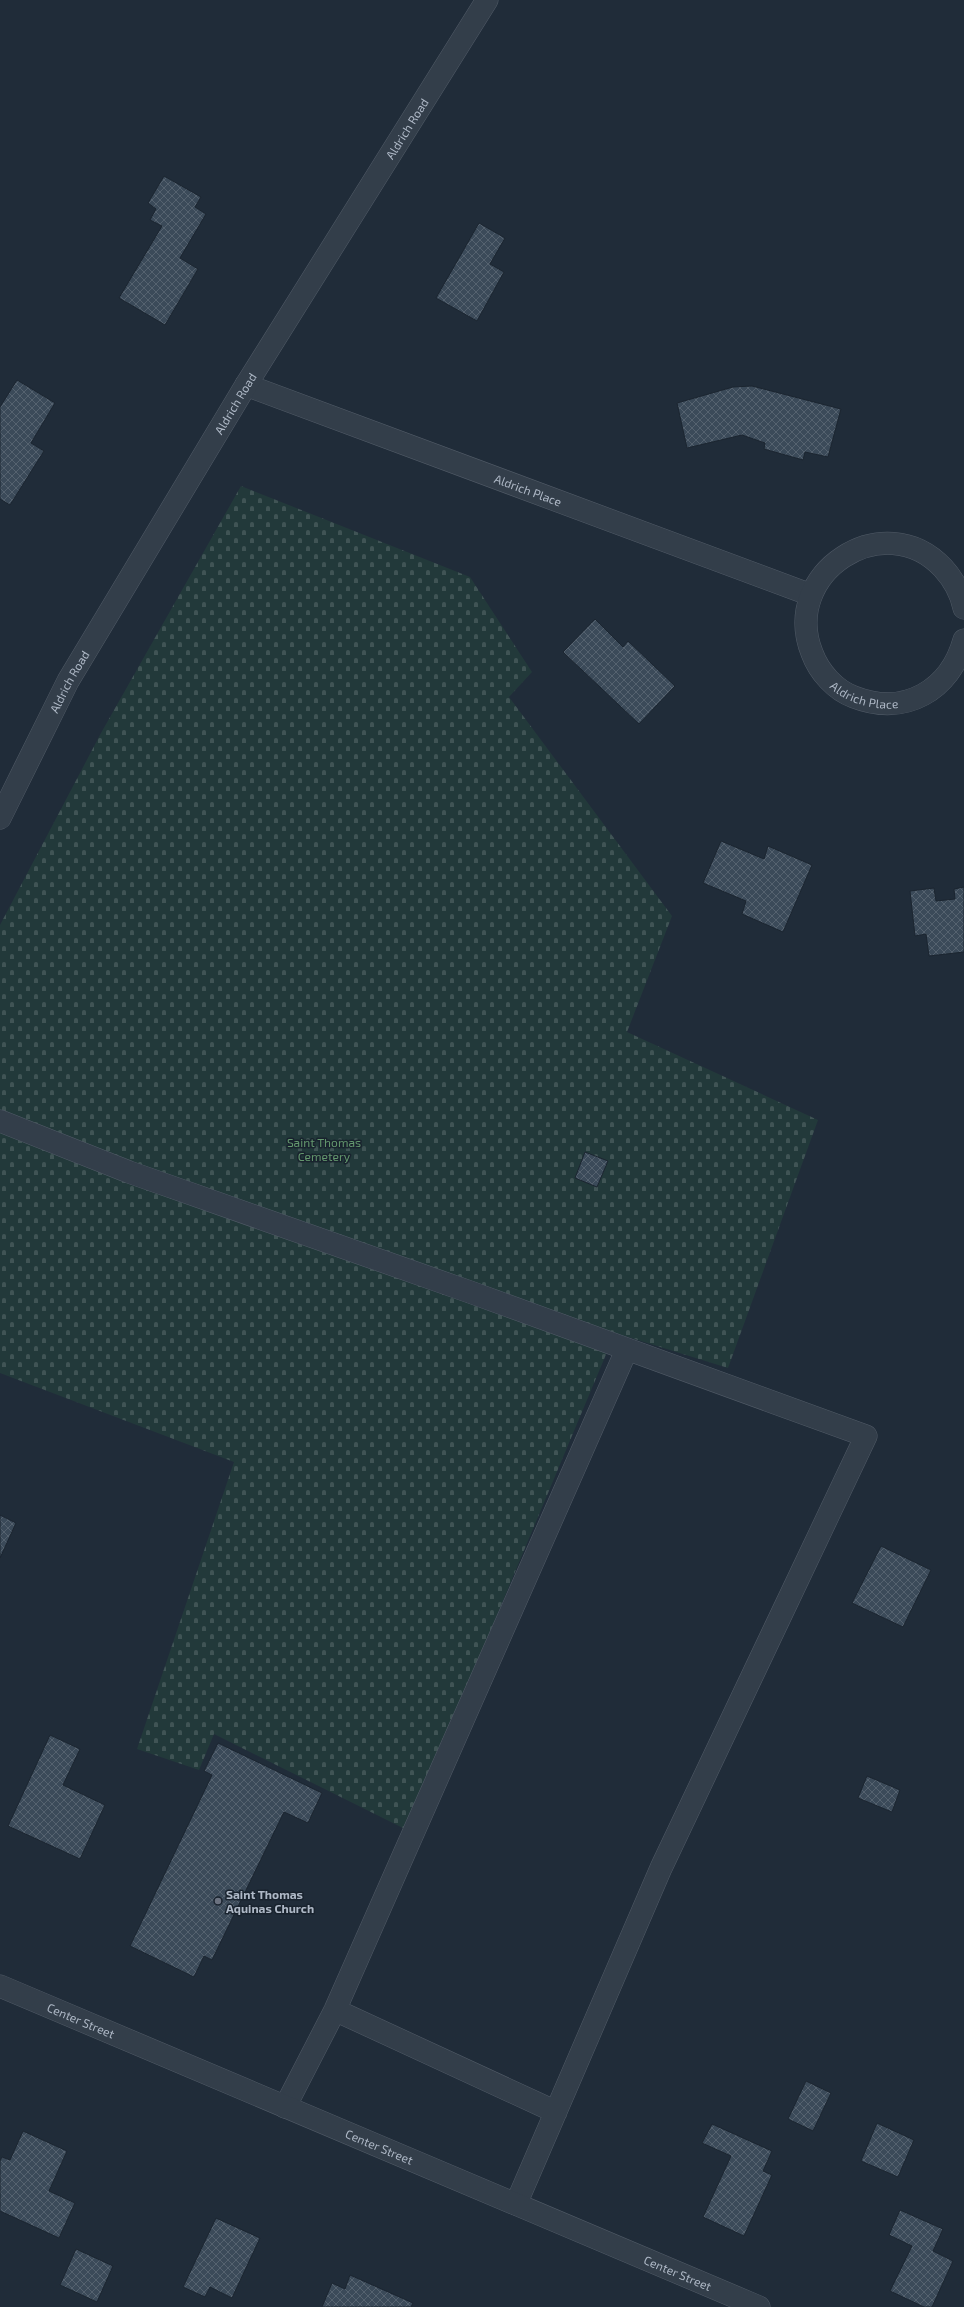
<svg xmlns="http://www.w3.org/2000/svg" width="964" height="2307" font-family="'Exo 2',sans-serif">
	<style>
		.cemetery { fill: url(#cemetery-stones) }
		.building { fill: url(#building-cross-hatch); stroke: #1b2530 }
		.lines { fill: none; stroke-linecap: round; stroke-linejoin: round }
		.service-casing { stroke: #515b67; stroke-width: 23 }
		.minor-casing { stroke: #515b67; stroke-width: 23 }
		.tertiary-casing { stroke: #515b67; stroke-width: 23 }
		.service { stroke: #333e4a; stroke-width: 22 }
		.minor { stroke: #333e4a; stroke-width: 22 }
		.tertiary { stroke: #333e4a; stroke-width: 22 }
		.worship-dot { fill: #6b7280; stroke: #19232e; stroke-width: 1.5 }
		.labels { text-anchor: middle; dominant-baseline: central; stroke-width: 3; stroke-linejoin: round; paint-order: stroke }
		.street-label { font-size: 12px; fill: #aeb8c6; stroke: #19232e }
		.park-label { font-size: 12px; fill: #64986e; stroke: #19232e }
		.poi-label { font-size: 12px; font-weight: bold; fill: #aeb8c6; stroke: #19232e; text-anchor: start }
	</style>
	<defs>
		<pattern id="cemetery-stones" width="16" height="16" patternUnits="userSpaceOnUse"><rect width="16" height="16" fill="#22393a"/><path d="M2 7V4a2 2 0 0 1 4 0v3zM10 15v-3a2 2 0 0 1 4 0v3z" fill="#405455"/></pattern>
		<pattern id="building-cross-hatch" width="8" height="8" patternUnits="userSpaceOnUse"><rect width="8" height="8" fill="#3b4a59"/><path d="M0 0l8 8M0 8l8-8" fill="none" stroke="#55626f"/></pattern>
	</defs>
	<rect width="100%" height="100%" fill="#202c39"/>
	<!-- cemetery -->
	<path class="cemetery" d="M241,486l229,91 62,95 -23,25 163,219 -45,116 191,88 -90,248 -113,-35 -208,497 -193,-96 -15,36 -62,-21 97,-287 -234,-89v-448l101,-192z"/>
	<!-- building -->
	<path class="building" d="M164,176l37,21 -6,10 11,7 -26,44 18,11 -33,56 -46,-27 43,-72 -12,-6 6,-11 -8,-6z
		M479,223l26,15 -15,26 14,8 -27,49 -41,-23z
		M17,380l38,23 -24,40 13,8 -34,54 -10,-6v-92z
		M752,386l89,23 -13,48 -23,-5 -2,8 -39,-11 1,-6 -23,-8 -55,13 -10,-45 56,-16z
		M595,619l28,28 5,-6 47,45 -36,38 -76,-72z
		M721,841l43,18 4,-13 44,19 -29,67 -41,-18 4,-13 -43,-18z
		M964,887v65l-35,4 -3,-22 -11,2 -5,-45 24,-3 2,13 19,-2 -1,-10z
		M585,1152l23,9 -11,26 -22,-9z
		M0,1515l16,8 -16,35z
		M881,1546l50,24 -28,57 -51,-24z
		M50,1735l30,14 -17,36 42,20 -25,54 -72,-33z
		M218,1743l104,50 -14,30 -24,-11 -72,148 -8,-4 -10,21 -64,-31 82,-171 -8,-4z
		M867,1776l33,14 -8,22 -34,-14z
		M806,2081l25,12 -18,38 -25,-12z
		M877,2123l37,17 -16,37 -37,-16z
		M712,2124l60,27 -9,20 9,4 -28,61 -41,-19 28,-61 -29,-13z
		M23,2131l44,20 -18,40 26,12 -16,35 -59,-27v-50l2,-4 8,3z
		M900,2210l43,19 -10,22 20,10 -21,46h-8l-34,-16 22,-45 -23,-11z
		M216,2218l44,20 -28,60 -22,-11 -5,10 -22,-10z
		M76,2249l37,17 -16,36 -37,-17z
		M350,2275l63,28 -2,4h-89l10,-24 13,6z"/>
	<g class="lines">
		<!-- service casing -->
		<g class="service-casing">
			<path id="service" d="M0,1121l129,51 341,120 396,144 -205,432 -145,336
				M335,2010l221,102
				M285,2107l50,-97 292,-661"/>
		</g>
		<!-- minor casing -->
		<g class="minor-casing">
			<g id="minor">
				<path id="s1" d="M246,385l565,210"/>
				<path id="s2" d="M964,608c-3,-15 -11,-29 -21,-40 -59,-63 -163,5 -131,85 7,19 23,37 42,44 51,20 96,-7 110,-57"/>
				<path id="s3" d="M0,818l68,-137 178,-296 241,-385"/>
			</g>
		</g>
		<!-- tertiary casing -->
		<g class="tertiary-casing">
			<g id="tertiary">
				<path id="s4" d="M0,1986l759,321"/>
			</g>
		</g>
		<!-- service -->
		<use href="#service" class="service"/>
		<!-- minor -->
		<use href="#minor" class="minor"/>
		<!-- tertiary -->
		<use href="#tertiary" class="tertiary"/>
	</g>
	<!-- markers -->
	<circle class="worship-dot" cx="218" cy="1901" r="4"/>
	<g class="labels">
		<!-- street labels -->
		<g class="street-label">
			<text stroke="none"><textPath href="#s3" startOffset="801">Aldrich Road</textPath></text>
			<text stroke="none"><textPath href="#s3" startOffset="477">Aldrich Road</textPath></text>
			<text stroke="none"><textPath href="#s1" startOffset="301">Aldrich Place</textPath></text>
			<text stroke="none"><textPath href="#s3" startOffset="153">Aldrich Road</textPath></text>
			<text stroke="none"><textPath href="#s2" startOffset="337">Aldrich Place</textPath></text>
			<text stroke="none"><textPath href="#s4" startOffset="88">Center Street</textPath></text>
			<text stroke="none"><textPath href="#s4" startOffset="412">Center Street</textPath></text>
			<text stroke="none"><textPath href="#s4" startOffset="736">Center Street</textPath></text>
		</g>
		<!-- park labels -->
		<g class="park-label">
			<text x="324" y="1142">Saint Thomas<tspan x="324" dy="14">Cemetery</tspan></text>
		</g>
		<!-- poi labels -->
		<g class="poi-label">
			<text x="226" y="1894">Saint Thomas<tspan x="226" dy="14">Aquinas Church</tspan></text>
		</g>
	</g>
</svg>
